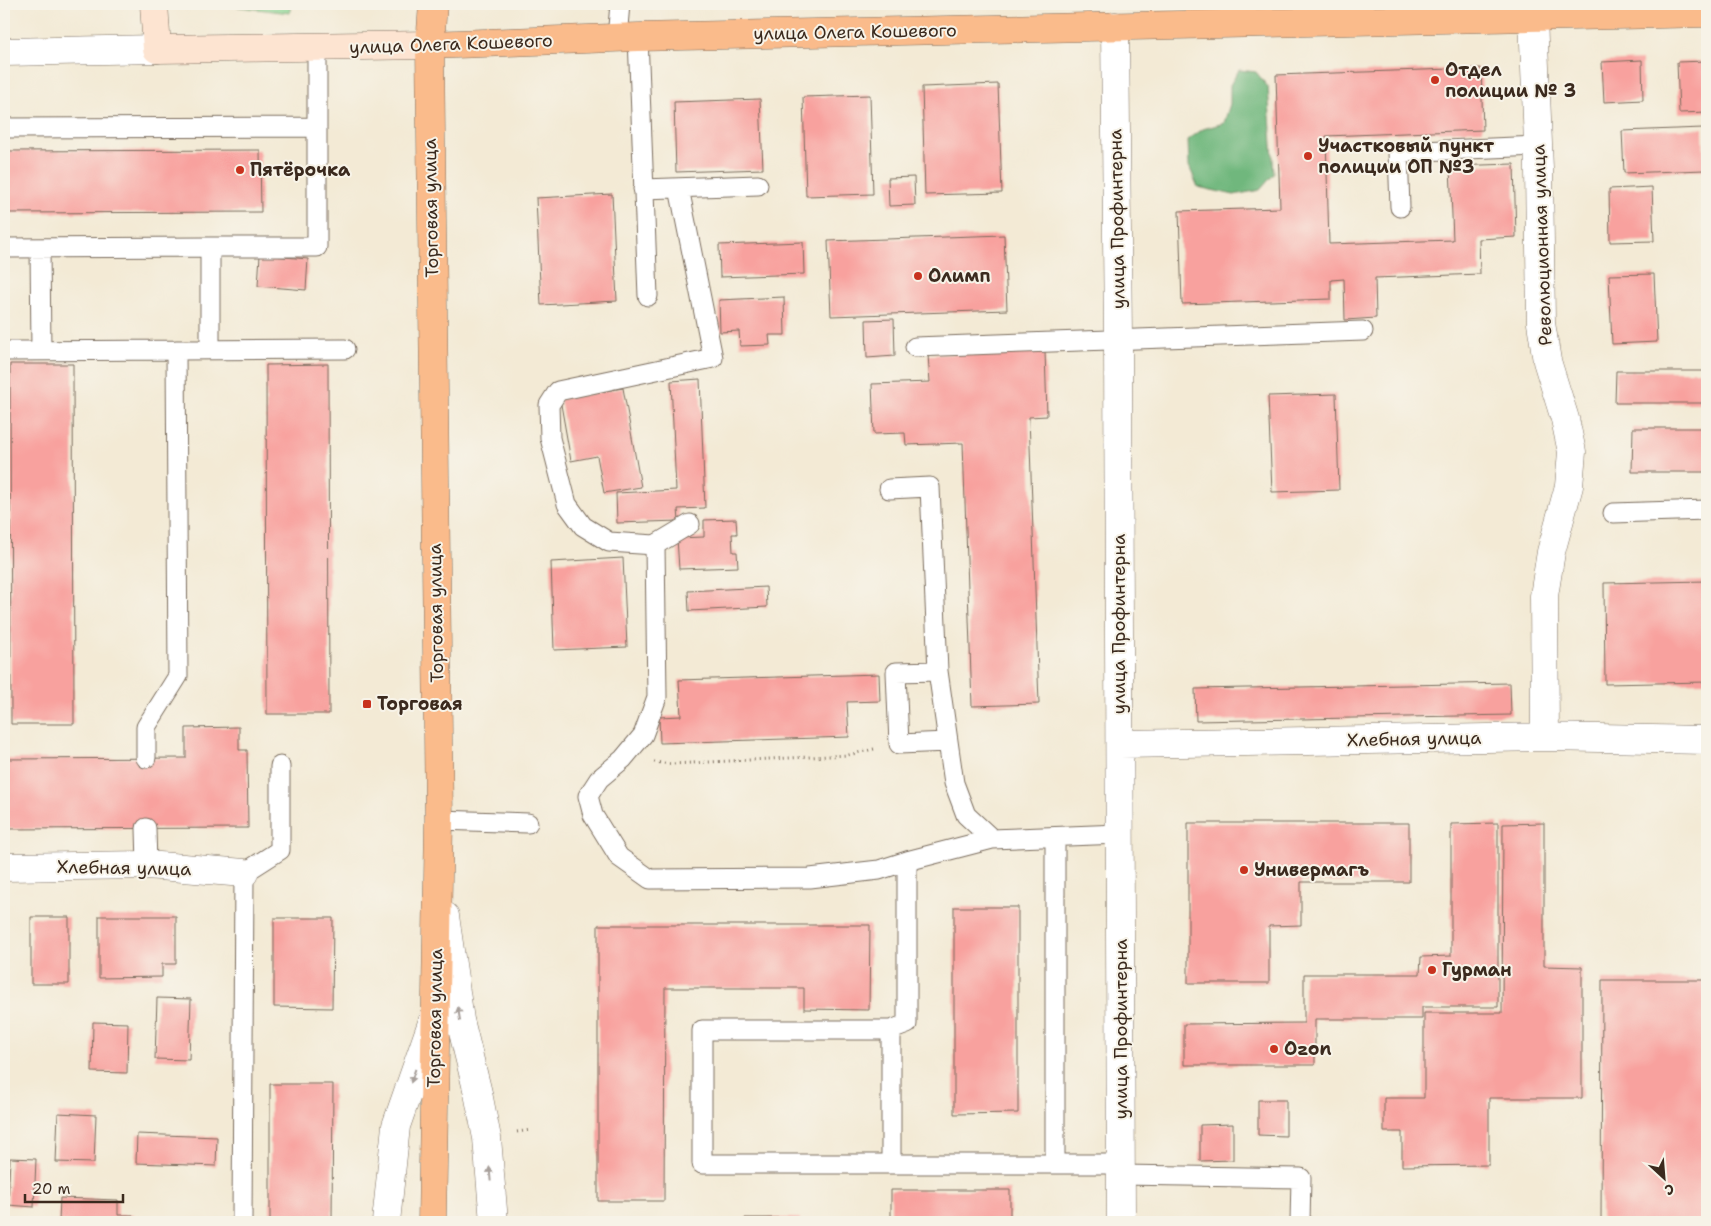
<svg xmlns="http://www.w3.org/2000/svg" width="1711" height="1226" font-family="'Shantell Sans',sans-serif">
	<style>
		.green { fill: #8bd693; stroke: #638058 }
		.forest { fill: #70b77d; stroke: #56704e }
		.building { fill: #f8a19e }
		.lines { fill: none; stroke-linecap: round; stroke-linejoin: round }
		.lane-casing { stroke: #7b6d5e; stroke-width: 21 }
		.street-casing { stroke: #7b6d5e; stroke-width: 29 }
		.secondary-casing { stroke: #7b6d5e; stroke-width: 29 }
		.primary-casing { stroke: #7b6d5e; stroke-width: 29 }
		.path { stroke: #7b6d5e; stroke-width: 3; stroke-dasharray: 1 4; stroke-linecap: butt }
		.lane { stroke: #fff; stroke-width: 19 }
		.street { stroke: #fff; stroke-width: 28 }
		.secondary { stroke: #fde4d1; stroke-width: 28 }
		.primary { stroke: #fabb8b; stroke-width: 28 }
		.oneway { fill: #a79f9a }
		.poi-dot { fill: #c8321e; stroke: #f7f3e8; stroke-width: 2 }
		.labels { text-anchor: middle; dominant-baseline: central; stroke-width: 4; stroke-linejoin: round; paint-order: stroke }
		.street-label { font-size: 18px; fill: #3b2a1e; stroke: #f7f3e8 }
		.poi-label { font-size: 18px; font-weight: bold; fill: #3b2a1e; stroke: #f7f3e8; text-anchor: start }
	</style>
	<rect width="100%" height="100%" fill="#f7f3e8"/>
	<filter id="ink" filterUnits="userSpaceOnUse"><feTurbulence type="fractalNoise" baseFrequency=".02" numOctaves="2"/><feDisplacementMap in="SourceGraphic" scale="10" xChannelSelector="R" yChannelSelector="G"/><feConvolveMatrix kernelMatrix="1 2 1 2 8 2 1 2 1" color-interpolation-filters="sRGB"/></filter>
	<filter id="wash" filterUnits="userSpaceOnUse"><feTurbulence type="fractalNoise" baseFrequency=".0096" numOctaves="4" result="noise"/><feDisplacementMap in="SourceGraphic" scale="20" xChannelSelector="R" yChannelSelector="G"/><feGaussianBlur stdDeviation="1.12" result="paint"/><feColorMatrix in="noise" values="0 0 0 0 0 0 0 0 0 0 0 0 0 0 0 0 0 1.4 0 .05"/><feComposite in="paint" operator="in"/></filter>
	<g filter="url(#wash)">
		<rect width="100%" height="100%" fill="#f3ead5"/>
		<!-- green -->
		<path class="green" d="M223,4h67v9l-66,-8z"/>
		<!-- forest -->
		<path class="forest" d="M1239,70l17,2 12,15 6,87 -14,16 -26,5 -36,-8 -9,-21 -1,-26 15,-11 21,-6 6,-19v-19z"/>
		<g id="blocks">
			<!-- building -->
			<path class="building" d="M1642,60l1,40 -39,2 -2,-40z
				M1707,61v51l-28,1 -2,-51z
				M1481,68l2,62 -157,6 3,108 124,-4 -3,-74 64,-2 2,73 -37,2 1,35 -105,4 1,40 -31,2 -1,-41 -13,1v19l-149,5 -3,-93 101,-3 -4,-133z
				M998,84l4,109 -77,2 -3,-108z
				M870,95l3,99 -67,2 -3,-99z
				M760,99l3,70 -87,3 -2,-70z
				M1703,128l1,42 -80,3 -2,-42z
				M260,150l1,62 -257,1v-62z
				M914,177l1,28 -26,1 -1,-28z
				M1652,187l2,54 -44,1 -1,-53z
				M612,194l5,107 -76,4 -5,-107z
				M1004,235l3,75 -176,6 -3,-75z
				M803,242l1,32 -84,3 -1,-32z
				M260,255l48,4 -2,31 -48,-4z
				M1654,274l3,68 -45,2 -3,-69z
				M784,297l1,38h-16l1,10 -30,1 -1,-15 -19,1 -1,-32z
				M894,319l1,37 -28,2 -1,-38z
				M1045,351l2,65 -18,1 10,287 -67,2 -9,-263 -57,2 -1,-12 -31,1 -2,-50 58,-2 -2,-27z
				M10,364h63l1,360h-63z
				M328,364l1,350h-62l-1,-349z
				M1616,371h91v32h-92z
				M700,379l5,129 -27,1 1,12 -62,2 -1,-30 60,-3 -5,-109z
				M623,388l18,99 -37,6 -7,-37 -26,5 -11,-62z
				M1336,394l3,96 -67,2 -4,-96z
				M1633,428h74v44h-75z
				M736,519l1,15h-5l1,18h4l1,15 -59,2 -2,-31 27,-1v-17z
				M623,558l4,89 -73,3 -3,-88z
				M1707,581v101l-102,2 -1,-101z
				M766,587l1,20 -78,4 -1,-20z
				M879,674l1,27 -33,1 2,35 -189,6 -1,-26 22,-1 -2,-36z
				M1510,683l1,32 -315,6 -1,-32z
				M239,727v23h8l1,78 -244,1v-70l182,-1v-30z
				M1188,823h221v59h-108v43l-32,1v57h-81z
				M1498,823v184h-76v12h-107v46h-131v-41l120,-1v-49h116l1,-17 30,-1v-132z
				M1544,823v143l38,1v131h-93v67l-87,1v-34h-18v-34h40v-85h78l1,-189z
				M954,907h64v206l-64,1z
				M99,916h77v48h-14v13l-63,1z
				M31,917h38v67h-38z
				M274,918h59l-1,90 -58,-1z
				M598,925h272l-1,85 -65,-1v-21h-139l-1,213h-66z
				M1602,980h105v242h-106z
				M157,998l34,1 -2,61 -34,-1z
				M93,1022l35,1 -1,50 -35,-1z
				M270,1084h63l-1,138h-62z
				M1258,1100h28v36l-28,-1z
				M58,1113l38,2 -2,48 -38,-1z
				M1233,1124v36l-33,1v-36z
				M137,1134l80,3 -1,29 -80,-3z
				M10,1158l26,1 -2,48 -26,-2z
				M891,1190h119v32h-119z
				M60,1198l58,2v15h15v7h-74z
				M745,1218h55v4h-55z"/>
		</g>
	</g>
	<g filter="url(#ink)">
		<use href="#blocks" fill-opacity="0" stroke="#7b6d5e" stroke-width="1"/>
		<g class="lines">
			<!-- lane casing -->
			<g class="lane-casing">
				<path id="lane" d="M1305,4v18
					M638,37l10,259
					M617,38l3,-34
					M4,128l313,-1
					M679,188l34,170 -155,33 -9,14 1,33 17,66 16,22 26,16 46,3 35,-21
					M643,189l115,-4
					M1400,207l-2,-55 141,-6
					M210,247h107v-200
					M4,248l206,-1v103
					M40,248l1,103
					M915,347l448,-16
					M4,351l341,-2
					M889,489l41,-2 8,184 16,112 12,32 26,24 128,-5
					M1613,513l94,-3
					M655,545l2,152 -14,38 -20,24 -24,20 -11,17 5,19 26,42 31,22 160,-1 69,-8 28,-9 85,-22
					M938,671l-42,1 3,72 49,-2
					M146,758v-31l32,-51 -2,-326
					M439,820l89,3
					M146,828l1,37
					M907,861v163l-16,6h-189v134h419
					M891,1164v-134
					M1055,1164v-327
					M1121,1175l180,3 -1,44
					M242,1222l2,-349 36,-23v-84"/>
			</g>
			<!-- street casing -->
			<g class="street-casing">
				<path id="street" d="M1533,17l6,152 2,154 6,38 18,58 7,33 -3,34 -18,66 -7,44 1,141
					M1115,26l3,314 3,882
					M4,52l153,-3
					M1120,744l425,-7 162,3
					M4,867l143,-2 97,8
					M445,916l15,104 18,73 9,45 7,84
					M386,1222l10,-96 38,-109"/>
			</g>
			<!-- secondary casing -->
			<g class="secondary-casing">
				<path id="secondary" d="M154,4l3,45 273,-4"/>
			</g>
			<!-- primary casing -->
			<g class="primary-casing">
				<path id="primary" d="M430,45l208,-8 1069,-24
					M432,1222l7,-402 -8,-685 -1,-90 3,-41"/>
			</g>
			<!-- path -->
			<path class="path" d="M654,762l18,2 176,-9 26,-6
				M517,1132l14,-2"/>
			<!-- lane -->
			<use href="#lane" class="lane"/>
			<!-- street -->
			<use href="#street" class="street"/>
			<!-- secondary -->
			<use href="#secondary" class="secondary"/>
			<!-- primary -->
			<use href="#primary" class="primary"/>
		</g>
		<!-- one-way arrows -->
		<defs><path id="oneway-solid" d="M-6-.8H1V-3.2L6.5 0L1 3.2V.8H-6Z" transform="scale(1.25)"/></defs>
		<g class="oneway">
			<use href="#oneway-solid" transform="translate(459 1014) rotate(-99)"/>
			<use href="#oneway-solid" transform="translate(413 1076) rotate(109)"/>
			<use href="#oneway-solid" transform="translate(490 1174) rotate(-95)"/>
		</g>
	</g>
	<!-- markers -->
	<g class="poi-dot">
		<circle cx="1435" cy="80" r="5"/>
		<circle cx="1308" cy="156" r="5"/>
		<circle cx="240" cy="170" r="5"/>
		<circle cx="918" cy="276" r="5"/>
		<rect x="362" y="699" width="10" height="10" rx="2.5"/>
		<circle cx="1244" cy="870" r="5"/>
		<circle cx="1432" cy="970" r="5"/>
		<circle cx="1274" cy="1049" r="5"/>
	</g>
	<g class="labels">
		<!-- street labels -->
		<g class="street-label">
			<text transform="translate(855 32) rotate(-1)">улица Олега Кошевого</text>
			<text transform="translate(451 44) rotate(-2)">улица Олега Кошевого</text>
			<text transform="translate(431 208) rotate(-91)">Торговая улица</text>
			<text transform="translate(1117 219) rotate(-91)">улица Профинтерна</text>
			<text transform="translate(1542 245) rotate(-92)">Революционная улица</text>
			<text transform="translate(436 613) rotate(-91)">Торговая улица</text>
			<text transform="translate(1119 624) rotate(-90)">улица Профинтерна</text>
			<text transform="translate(1414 739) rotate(-1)">Хлебная улица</text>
			<text transform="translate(124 868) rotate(1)">Хлебная улица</text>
			<text transform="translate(435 1018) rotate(-89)">Торговая улица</text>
			<text transform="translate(1121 1029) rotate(-90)">улица Профинтерна</text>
		</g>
		<!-- poi labels -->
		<g class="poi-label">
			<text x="1445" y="70">Отдел<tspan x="1445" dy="21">полиции № 3</tspan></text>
			<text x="1318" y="146">Участковый пункт<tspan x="1318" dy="21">полиции ОП №3</tspan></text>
			<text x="250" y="170">Пятёрочка</text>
			<text x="928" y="276">Олимп</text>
			<text x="377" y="704">Торговая</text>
			<text x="1254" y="870">Универмагъ</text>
			<text x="1442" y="970">Гурман</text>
			<text x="1284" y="1049">Ozon</text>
		</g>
	</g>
	<!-- margin -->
	<rect width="1711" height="1226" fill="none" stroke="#f7f3e8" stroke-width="20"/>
	<!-- north arrow -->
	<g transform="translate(1664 1178) rotate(154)" stroke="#f7f3e8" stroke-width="4" paint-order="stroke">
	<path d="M0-4L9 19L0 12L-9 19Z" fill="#3b2a1e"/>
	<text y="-8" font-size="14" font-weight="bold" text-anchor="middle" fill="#3b2a1e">С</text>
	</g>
	<!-- scale -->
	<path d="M25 1194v8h98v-8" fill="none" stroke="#3b2a1e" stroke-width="2.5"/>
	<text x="32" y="1194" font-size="15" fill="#3b2a1e" stroke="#f7f3e8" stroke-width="4" paint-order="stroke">20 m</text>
</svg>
